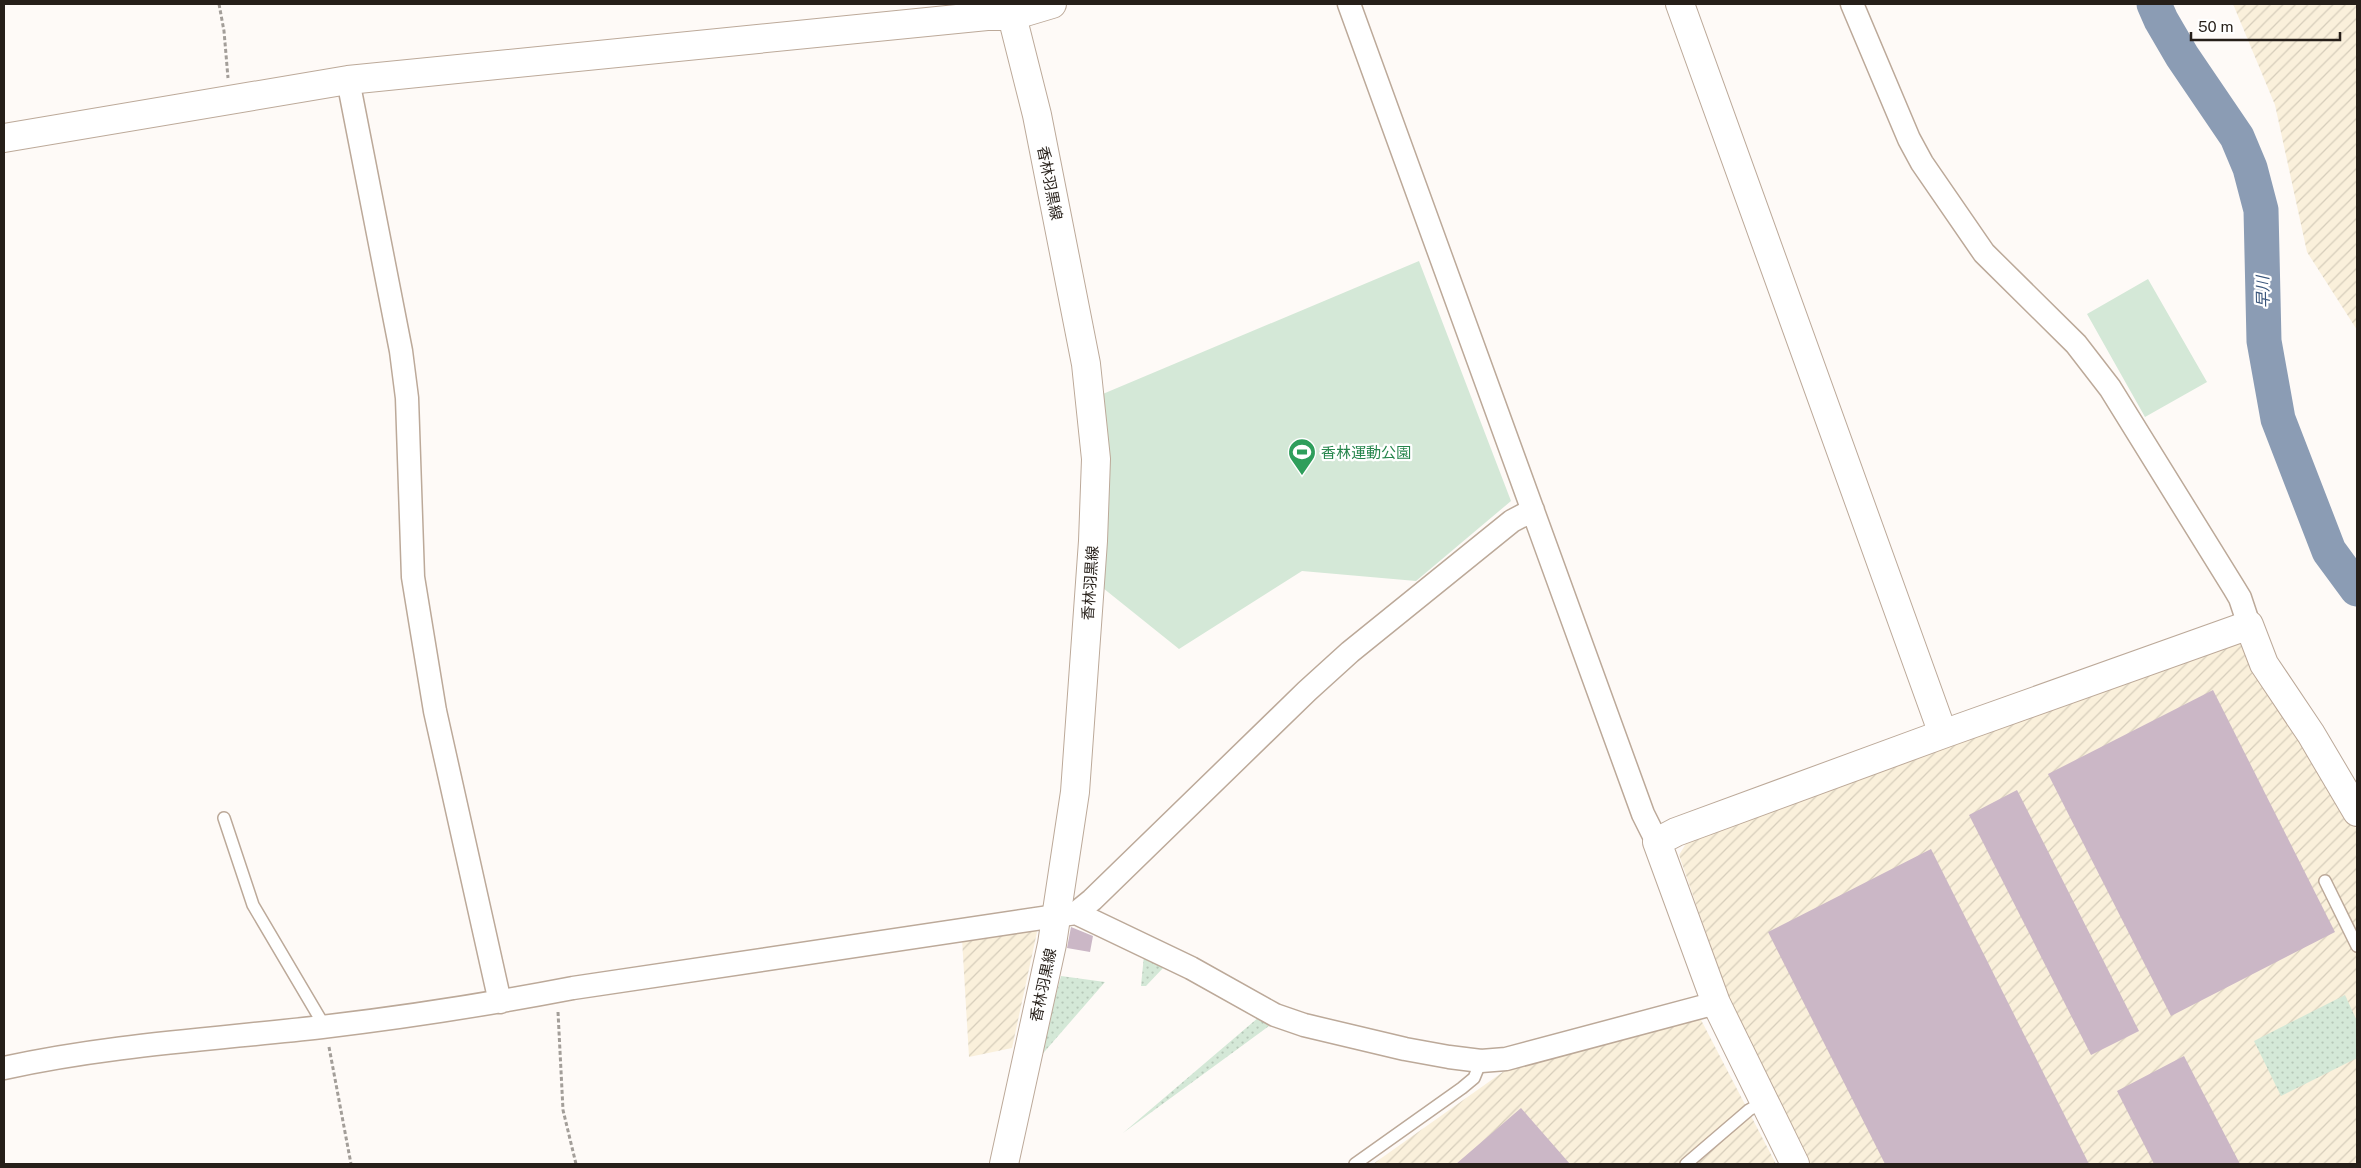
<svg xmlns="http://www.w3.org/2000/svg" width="2361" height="1168" font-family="'Public Sans','Noto Sans JP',sans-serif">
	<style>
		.industrial { fill: url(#industrial-furrows) }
		.grass { fill: url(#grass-dots) }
		.pitch { fill: #d4e8d7 }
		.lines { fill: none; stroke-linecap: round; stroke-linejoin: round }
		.river { stroke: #8b9cb4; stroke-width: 35 }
		.building { fill: #cbb7c6 }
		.service-casing { stroke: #bca999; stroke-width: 14 }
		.minor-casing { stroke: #bca999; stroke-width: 25 }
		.tertiary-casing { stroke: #bca999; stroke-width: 30 }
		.secondary-casing { stroke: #bca999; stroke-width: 30 }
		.path { stroke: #a39e99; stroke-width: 3; stroke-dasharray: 4 2.5; stroke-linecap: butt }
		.service { stroke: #fff; stroke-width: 11 }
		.minor { stroke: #fff; stroke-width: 22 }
		.tertiary { stroke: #fff; stroke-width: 28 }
		.secondary { stroke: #fff; stroke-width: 28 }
		.labels { text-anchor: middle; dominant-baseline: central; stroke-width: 4.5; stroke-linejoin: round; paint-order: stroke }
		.street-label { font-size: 15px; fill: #261f19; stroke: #fff }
		.leisure-label { font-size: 15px; fill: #27864d; stroke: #fff; text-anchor: start }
		.water-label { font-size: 16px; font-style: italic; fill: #39557b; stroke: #fff }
	</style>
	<defs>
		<pattern id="industrial-furrows" width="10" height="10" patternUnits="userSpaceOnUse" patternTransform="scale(1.25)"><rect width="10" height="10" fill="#faf0db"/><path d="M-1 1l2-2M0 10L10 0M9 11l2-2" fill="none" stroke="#d6cdbb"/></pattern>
		<pattern id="grass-dots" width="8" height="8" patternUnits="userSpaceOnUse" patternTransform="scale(1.25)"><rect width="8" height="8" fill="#d4e8d7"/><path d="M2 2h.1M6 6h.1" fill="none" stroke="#b6c7b8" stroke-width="1.8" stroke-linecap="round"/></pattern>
	</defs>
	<rect width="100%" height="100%" fill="#fefaf7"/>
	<!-- industrial -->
	<path class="industrial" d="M2233,4h124v326l-50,-78 -32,-147z
		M2234,639l11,4 102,172 10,15v334h-548l-58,-115 -23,-53 -49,-141 8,-13z
		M1031,927l6,5 -25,116 -43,9 -7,-118z
		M1699,1016l77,148h-403l134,-95z"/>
	<!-- grass -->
	<path class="grass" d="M1144,955l20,12 -18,19h-5z
		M1061,976l44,6 -66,76z
		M2345,995l12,26v37l-76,38 -27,-55z
		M1259,1017l10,9 -146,107z"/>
	<!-- pitch -->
	<path class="pitch" d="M1419,261l92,240 -95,80 -114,-10 -123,78 -81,-65v-188z
		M2148,279l59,103 -62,35 -58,-103z"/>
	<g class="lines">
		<!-- river -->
		<path class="river" d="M2154,4l7,16 21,36 55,81 13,31 11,42 3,131 14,78 51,132 28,38"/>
	</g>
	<!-- building -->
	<path class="building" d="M2213,690l122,242 -164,84 -123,-242z
		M2017,790l122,241 -48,24 -122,-240z
		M1931,849l158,315h-204l-117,-232z
		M1071,927l22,9 -3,16 -23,-4z
		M2184,1056l56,108h-86l-37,-73z
		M1521,1108l49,56h-114z"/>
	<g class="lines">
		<!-- service casing -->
		<g class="service-casing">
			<path id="service" d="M224,818l29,87 72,122
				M2325,881l32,65
				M1355,1164l107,-76 12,-10 7,-17
				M1686,1164l63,-54 14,-8"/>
		</g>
		<!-- minor casing -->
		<g class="minor-casing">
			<path id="minor" d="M1349,4l294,810 14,28
				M1852,4l57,135 13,24 62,90 92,91 34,44 124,200 6,10 9,27
				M348,80l53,271 6,47 6,179 8,49 14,85 65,291
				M1076,913l16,-13 215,-209 43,-39 162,-131 21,-11
				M4,1068c104,-23 212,-29 318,-41 84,-10 168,-23 251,-39l503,-75 115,55 84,47 29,10 101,24 44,8 32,4 25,-2 210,-56"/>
		</g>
		<!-- tertiary casing -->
		<g class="tertiary-casing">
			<path id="tertiary" d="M1680,4l263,730
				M4,138l344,-58 639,-64h25l40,-12
				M1795,1164l-79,-161 -59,-161 19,-10 267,-98 306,-109 15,39 47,70 46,78"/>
		</g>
		<!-- secondary casing -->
		<g class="secondary-casing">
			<path id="secondary" d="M1004,1164l48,-220 23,-152 18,-251 3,-82 -10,-95 -49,-249 -28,-111"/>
		</g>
		<!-- path -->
		<path class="path" d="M219,4l5,27 4,47
			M558,1012l5,98 13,54
			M329,1047l22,117"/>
		<!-- service -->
		<use href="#service" class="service"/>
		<!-- minor -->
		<use href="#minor" class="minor"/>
		<!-- tertiary -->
		<use href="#tertiary" class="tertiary"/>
		<!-- secondary -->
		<use href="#secondary" class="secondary"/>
	</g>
	<!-- icons -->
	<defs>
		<g id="stadium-pin" transform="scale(1.4375)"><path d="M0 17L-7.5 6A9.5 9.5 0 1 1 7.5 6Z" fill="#2e9e5b" stroke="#fff"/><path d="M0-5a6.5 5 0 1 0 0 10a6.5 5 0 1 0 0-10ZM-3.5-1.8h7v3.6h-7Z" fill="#fff"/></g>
	</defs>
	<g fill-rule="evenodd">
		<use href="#stadium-pin" x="1302" y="452"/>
	</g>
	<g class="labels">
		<!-- street labels -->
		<g class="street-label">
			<text transform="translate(1050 183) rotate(79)">香林羽黒線</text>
			<text transform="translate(1090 583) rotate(-86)">香林羽黒線</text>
			<text transform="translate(1043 985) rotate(-78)">香林羽黒線</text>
		</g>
		<!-- leisure labels -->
		<g class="leisure-label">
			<text x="1321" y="452">香林運動公園</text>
		</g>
		<!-- water labels -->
		<g class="water-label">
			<text transform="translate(2263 292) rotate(-91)">早川</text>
		</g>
	</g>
	<!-- border -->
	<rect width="2361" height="1168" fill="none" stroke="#261f19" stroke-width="10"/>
	<!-- scale -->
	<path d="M2191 32v8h149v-8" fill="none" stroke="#261f19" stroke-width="2.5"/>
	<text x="2198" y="32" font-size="15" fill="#261f19" stroke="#ffffff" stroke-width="4" paint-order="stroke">50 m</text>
</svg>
